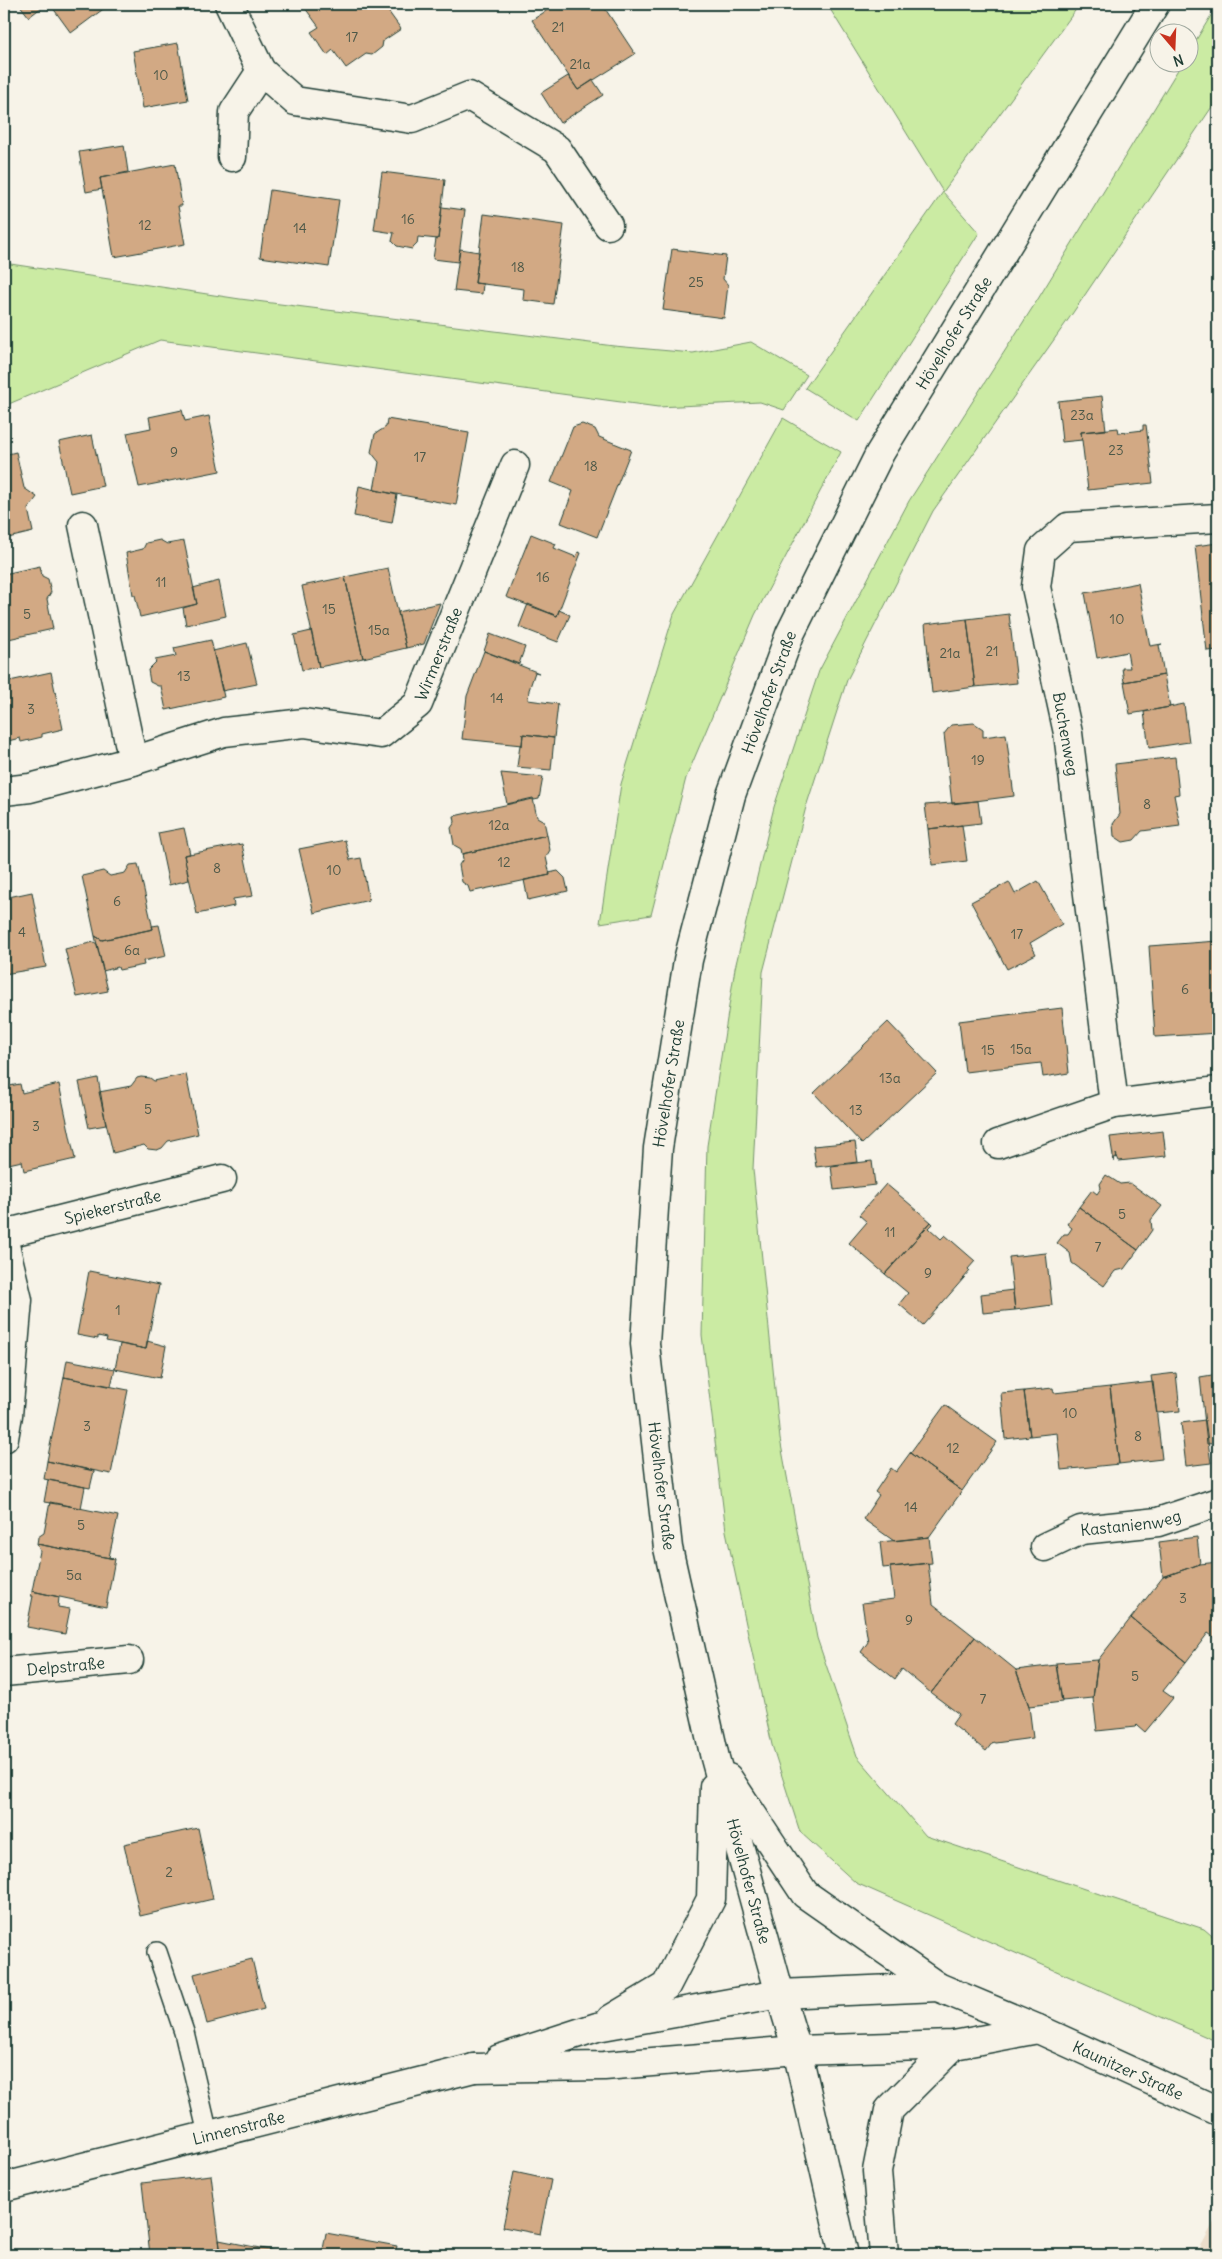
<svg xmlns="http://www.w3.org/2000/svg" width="1222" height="2259" font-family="Delius,sans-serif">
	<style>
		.built { fill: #ecddca }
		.green { fill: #cbeba3; stroke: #75946c }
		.building { fill: #d2a984; stroke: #1f3d34 }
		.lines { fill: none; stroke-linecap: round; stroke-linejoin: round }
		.lane-casing { stroke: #1f3d34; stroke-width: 22 }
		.street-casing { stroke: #1f3d34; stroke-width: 31 }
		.secondary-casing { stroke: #1f3d34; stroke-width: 31 }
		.lane { stroke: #f7f3e8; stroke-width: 19 }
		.street { stroke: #f7f3e8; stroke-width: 28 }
		.secondary { stroke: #f7f3e8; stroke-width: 28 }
		.labels { text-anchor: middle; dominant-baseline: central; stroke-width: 4.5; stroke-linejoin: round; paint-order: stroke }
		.number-label { font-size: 14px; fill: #4c5848 }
		.street-label { font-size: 16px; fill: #1f3d34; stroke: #f7f3e8 }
	</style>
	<rect width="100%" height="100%" fill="#f7f3e8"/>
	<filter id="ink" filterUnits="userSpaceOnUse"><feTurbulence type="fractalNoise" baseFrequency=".02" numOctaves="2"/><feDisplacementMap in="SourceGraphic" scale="10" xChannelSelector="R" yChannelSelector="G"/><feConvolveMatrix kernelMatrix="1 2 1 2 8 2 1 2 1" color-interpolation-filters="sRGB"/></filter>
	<g filter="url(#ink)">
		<!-- built -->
		<path class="built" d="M1218,2215v40h-22z"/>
		<!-- green -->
		<path class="green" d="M827,4h253l-137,188 36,41 -120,188 -54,-33 138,-196z
			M1218,4v94l-148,219 -137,194 -86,169 -41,127 -43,165 -10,197 27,270 37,199 40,118 69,80 278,93 14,12v101l-362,-159 -56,-51 -28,-87 -46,-214 -24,-196 5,-189 28,-178 39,-161 45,-136 90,-170 129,-202 144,-236 8,-1v-12z
			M4,263l236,36 374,47 79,7 58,-11 56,33 -23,35 -24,-8 -102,5 -498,-67 -156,66z
			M783,418l58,34 -86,163 -69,163 -35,137 -51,8 21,-139 53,-170z"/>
		<!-- building -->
		<path class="building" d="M19,4h27l-17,13z
			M50,4h60l-39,29z
			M311,4h64l2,2 6,-2 18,25 -18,12 -1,6 -10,8 -6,-1 -20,14 -13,-18 -6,5 -16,-23 8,-5 -14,-19z
			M557,4h45l33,50 -57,36 -46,-70z
			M178,43l10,57 -45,8 -10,-57z
			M568,76l10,14 15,-10 10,15 -43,28 -19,-30z
			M124,145l4,27 -28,6 2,11 -16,3 -7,-40z
			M175,164l7,42h-4l7,38 -71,13 -14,-79z
			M382,172l63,8 -7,59 -20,-2 -1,7 -5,5 -15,-3 -5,-5 2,-8 -20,-3z
			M270,190l69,10 -10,67 -69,-10z
			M442,207l23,3 -7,52 -25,-3 3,-20h2z
			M484,214l80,11 -11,79 -30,-4 1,-11 -49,-6z
			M460,249l19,3 -4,31 8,1 -1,10 -28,-3z
			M672,249l54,7 -3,23 5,6 -4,33 -61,-8z
			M1102,396l4,34 -25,2 1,8 -20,2 -4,-41z
			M182,410l3,11 24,-5 11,55 -81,16 -12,-54 24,-5 -2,-11z
			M387,419l82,14 -13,72 -82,-15 5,-28 -8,-10 4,-18 11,-7z
			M582,424l13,5 4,8 32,13 -34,87 -36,-14 12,-32 -22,-9 22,-55z
			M1143,425h3l7,58 -65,7 -7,-58 37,-4 1,5 24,-3z
			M92,435l11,51 -33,7 -11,-51z
			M16,452l8,36 13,9 -9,12 5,23 -29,7v-84z
			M359,486l38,9 -5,28 -38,-7z
			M531,534l25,10 -2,4 22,9 2,-5 3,1 -24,63 -51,-19z
			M160,540l7,4 17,-3 13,63 -57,13 -5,-22h-2l-7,-42 17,-4 3,-6z
			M1218,543v107l-11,1 -12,-105z
			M40,566l2,10 6,3 3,13 -4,7 6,30 -49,11v-66z
			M388,568l18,80 -43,10 -18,-81z
			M345,577l18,81 -44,9 -17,-81z
			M219,581l7,35 -40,9 -3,-17 14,-4 -4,-16z
			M1138,583l12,63 12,-2 -3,1 5,30 -40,7 -2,-14h8l-3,-16 -30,6 -12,-65z
			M440,603l-16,41 -18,4 -8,-36z
			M528,604l29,12 2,-6 11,5 -12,27 -39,-15z
			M1009,614l8,69 -42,4 -8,-68z
			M967,619l8,68 -43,6 -7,-69z
			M311,631l8,36 -17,3 -8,-35z
			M490,634l35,13 -6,17 -35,-13z
			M211,640l13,57 -58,13 -5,-24h-3l-8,-4 -2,-12 8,-8 -1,-2 21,-4 -2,-8z
			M247,643l10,41 -35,7 -9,-40z
			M484,651l55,22 -4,-1 -6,18 -1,10 30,4 -4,34 -31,-4 -1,11 -60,-6 5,-43z
			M51,672l12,57 -21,5v3l-21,5 -1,-4 -16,4 1,-60z
			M1164,675l6,32 -40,7 -6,-32z
			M1184,704l5,38 -40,6 -5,-36z
			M974,723l9,6v8l23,-3 8,62 -62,8 -8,-70 7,-9z
			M523,734l31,4 -3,32 -34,-3 3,-22h2z
			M1175,757l4,37 -5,1 6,31 -38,5 -8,9 -11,2 -9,-6 -1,-12 7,-10 -5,-50z
			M501,773l42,4 -4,22 -5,1 -1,-2 -26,6z
			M533,799l4,18 7,4 3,14 -85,19 -1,-5 -7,-4 -3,-17 4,-6 -1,-6z
			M978,801l3,22 -53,6 -3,-24z
			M962,825l5,36 -35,4 -4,-36z
			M184,828l6,26 -6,1 5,25 -20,5 -11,-52z
			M547,835l3,15 -4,7 4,18 -80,17 -2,-6 -6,-4 -3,-17 4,-6 -1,-5z
			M345,840l5,20 11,-2 8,42 -55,13 -15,-64z
			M242,844l11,52 -20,3 1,7 -37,8 -13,-59z
			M138,864l15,65 -51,11 -7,-4 -13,-60 21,-5 7,5 15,-3 5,-8z
			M558,871l7,7 3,13 -40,9 -4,-20 26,-5 -1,-2z
			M1038,881l24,43 -32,19 6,11 -29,15 -36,-67 38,-20 6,12z
			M32,892l14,75 -42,7v-76z
			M159,925l7,31 -23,5 1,4 -25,5 -1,-3 -15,4 -8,-35 7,4 51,-11 -1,-3z
			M1218,941v92l-63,4 -6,-91z
			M94,942l3,2 11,47 -31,6 -12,-48z
			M1062,1008l7,65 -26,4 -2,-14 -76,9 -6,-51z
			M888,1022l49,51 -75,71 -48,-51z
			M186,1074l12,60 -30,7 -6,7 -5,2 -9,-1 -4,-4 -31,8 -14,-61 32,-6 6,-8 4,-1 9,1 4,3z
			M98,1078l8,47 -17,3 -10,-46z
			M20,1084l2,9 37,-9 16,75 -51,12 -2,-10 -18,4v-78z
			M1163,1131l3,25 -47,5 -3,-7 1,4 -2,-1 -1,5 -4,-25z
			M855,1142l3,20 -42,5 -3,-21z
			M872,1161l3,24 -41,5 -3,-24z
			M1106,1175l14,9 10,-1 32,23 -11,14 1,10 -14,20 -59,-43 13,-17 5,4 4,-6 -1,-4z
			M886,1184l45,38 -46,52 -36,-31 18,-21 -8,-7z
			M1079,1207l59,43 -14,19 -9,2 -11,15 -32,-23 -2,-10 -13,-10 7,-9h4l4,-6 -5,-4z
			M931,1222l2,2 -4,4 12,11 4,-4 30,26 -7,8 2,2 -47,54 -24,-21 9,-11 -23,-19z
			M1046,1253l6,52 -37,5 -6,-53z
			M89,1271l70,14 -13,64 -40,-8 1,-3 -9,-2v3l-21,-4z
			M1013,1290l2,20 -32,3 -2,-19z
			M147,1341l19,5 -6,32 -45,-9 5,-25 26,5z
			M67,1360l48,9 -4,17 -47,-9z
			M1176,1373l4,38 -23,2 -6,-37z
			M1218,1374v69l-11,1 -7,-67z
			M64,1377l64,13 -17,84 -64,-13z
			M1153,1382l9,77 -43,5 -9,-77z
			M1110,1387l9,77 -58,6 -4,-37 -27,3 -6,-45 29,-3 1,5z
			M1024,1391l6,45 -25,3 -4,-46z
			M945,1405l52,37 -35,49 -52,-38z
			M1205,1420l6,43 -25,3 -5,-43z
			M910,1453l52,38 -33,46 -35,4 -31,-22 16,-24 -4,-3 16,-24 5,4z
			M47,1461l47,10 -4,17 -46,-9z
			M48,1480l37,7 -4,21 -37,-6z
			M50,1502l68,14 -9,41 6,2 -78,-15 1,-7 6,-4z
			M929,1537l3,26 -49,5 -3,-26z
			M1197,1537l3,27 -37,13 -4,-35z
			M37,1544l78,15 -9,48 -74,-16 8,-40z
			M1218,1562v78l-10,-7 -22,29 -55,-44 32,-41 37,-13z
			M928,1563l5,41 42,33 -44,56 -29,-24 -7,10 -34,-27 7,-10 -6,-39 32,-4 -4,-32z
			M32,1591l27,6 -1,10 12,2 -5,25 -38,-7 6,-31h-2z
			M1131,1618l55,44 -23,29 10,7 -28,34 -8,-7 -2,2 -38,4 -4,-33 5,-38z
			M975,1637l41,33 13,36 4,32 -38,5 -2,-1 -7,9 -34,-27 7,-10 -28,-21z
			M1098,1660l-5,38 -31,3 -6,-38z
			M1056,1665l6,37 -33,4 -13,-36z
			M198,1828l15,71 -73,17 -16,-72z
			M252,1959l12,50 -57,15 -13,-50z
			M514,2172l37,8 -11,54 -37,-7z
			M211,2175l10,80h-71l-8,-72z
			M326,2233l71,13 -2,9h-73z
			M219,2240l76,15h-74z"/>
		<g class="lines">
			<!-- lane casing -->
			<g class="lane-casing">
				<path id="lane" d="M157,1952l27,80 24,102"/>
			</g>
			<!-- street casing -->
			<g class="street-casing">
				<g id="street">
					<path d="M229,4l32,67 34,30 117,18 57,-23 88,53 51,76"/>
					<path d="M232,157l2,-45 27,-41"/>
					<path d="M83,525l50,236"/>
					<path id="s1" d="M4,791l26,-3 103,-27 91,-29 80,-9 77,11 37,-30 97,-239"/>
					<path d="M1114,1104l-46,-371 -32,-146 5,-36 27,-24 150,-9"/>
					<path d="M998,1144l116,-40 104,-13"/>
					<path id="s2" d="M4,1234l218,-55"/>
					<path d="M4,1241l14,59 -10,115 -4,23"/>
					<path id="s3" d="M1045,1547l36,-17 77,-8 60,-20"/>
					<path id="s4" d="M4,1672l125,-12"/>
					<path id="s5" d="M4,2187l470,-119"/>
				</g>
			</g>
			<!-- secondary casing -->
			<g class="secondary-casing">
				<g id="secondary">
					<path id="s6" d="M728,1778l77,116 133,93 100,42 180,82"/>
					<path d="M611,2019l55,-33 45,-87 3,-112"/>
					<path d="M499,2059l98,-32 183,-33 158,-7"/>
					<path d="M474,2068l130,-2 193,-16 157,-5 84,-16"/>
					<path id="s7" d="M844,2255l-47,-205 -17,-56 -65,-236 -47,-210 -23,-204 13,-196 30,-188 43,-165 59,-161 90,-181 275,-449"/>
					<path d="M884,2255l-7,-84 12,-61 65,-65"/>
				</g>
			</g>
			<!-- lane -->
			<use href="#lane" class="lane"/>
			<!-- street -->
			<use href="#street" class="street"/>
			<!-- secondary -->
			<use href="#secondary" class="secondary"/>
		</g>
	</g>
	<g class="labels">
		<!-- number labels -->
		<g class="number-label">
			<text x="558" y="27">21</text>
			<text x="352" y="37">17</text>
			<text x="580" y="64">21a</text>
			<text x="161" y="75">10</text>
			<text x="408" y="219">16</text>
			<text x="145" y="225">12</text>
			<text x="300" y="228">14</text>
			<text x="518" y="267">18</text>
			<text x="696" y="282">25</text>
			<text x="1082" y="415">23a</text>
			<text x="1116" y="450">23</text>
			<text x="174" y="452">9</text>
			<text x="420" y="457">17</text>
			<text x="591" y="466">18</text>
			<text x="543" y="577">16</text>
			<text x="161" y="582">11</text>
			<text x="329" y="609">15</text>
			<text x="27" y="614">5</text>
			<text x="1117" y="619">10</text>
			<text x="379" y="630">15a</text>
			<text x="992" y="651">21</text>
			<text x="950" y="653">21a</text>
			<text x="184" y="676">13</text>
			<text x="497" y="698">14</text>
			<text x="31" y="709">3</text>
			<text x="978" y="760">19</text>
			<text x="1147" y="804">8</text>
			<text x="499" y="825">12a</text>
			<text x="504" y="862">12</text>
			<text x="217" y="868">8</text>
			<text x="334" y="870">10</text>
			<text x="117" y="901">6</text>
			<text x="22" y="932">4</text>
			<text x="1017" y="934">17</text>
			<text x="132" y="950">6a</text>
			<text x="1185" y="989">6</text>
			<text x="1021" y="1049">15a</text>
			<text x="988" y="1050">15</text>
			<text x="890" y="1078">13a</text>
			<text x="148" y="1109">5</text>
			<text x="856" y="1110">13</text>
			<text x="36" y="1126">3</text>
			<text x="1122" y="1214">5</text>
			<text x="890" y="1232">11</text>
			<text x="1098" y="1247">7</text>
			<text x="928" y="1273">9</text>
			<text x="118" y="1310">1</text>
			<text x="1070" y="1413">10</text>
			<text x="87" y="1426">3</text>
			<text x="1138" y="1436">8</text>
			<text x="953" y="1448">12</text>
			<text x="911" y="1507">14</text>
			<text x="81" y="1525">5</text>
			<text x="74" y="1575">5a</text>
			<text x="1183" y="1598">3</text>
			<text x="909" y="1620">9</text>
			<text x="1135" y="1676">5</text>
			<text x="983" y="1699">7</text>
			<text x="169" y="1872">2</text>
		</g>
		<!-- street labels -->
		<g class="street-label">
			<text stroke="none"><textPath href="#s7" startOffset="2006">Hövelhofer Straße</textPath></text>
			<text stroke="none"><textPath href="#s1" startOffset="488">Wirmerstraße</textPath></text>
			<text stroke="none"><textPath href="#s7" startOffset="1601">Hövelhofer Straße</textPath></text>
			<text transform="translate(1066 734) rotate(80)">Buchenweg</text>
			<text stroke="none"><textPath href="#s7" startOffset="1196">Hövelhofer Straße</textPath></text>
			<text stroke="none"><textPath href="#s2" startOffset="112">Spiekerstraße</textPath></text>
			<text transform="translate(662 1486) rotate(83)">Hövelhofer Straße</text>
			<text stroke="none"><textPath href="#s3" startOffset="90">Kastanienweg</textPath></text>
			<text stroke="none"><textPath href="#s4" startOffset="62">Delpstraße</textPath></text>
			<text transform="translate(749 1881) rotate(75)">Hövelhofer Straße</text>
			<text stroke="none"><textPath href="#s6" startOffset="509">Kaunitzer Straße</textPath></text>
			<text stroke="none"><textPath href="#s5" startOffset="242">Linnenstraße</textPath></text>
		</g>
	</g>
	<!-- margin -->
	<rect width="1222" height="2259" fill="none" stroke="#f7f3e8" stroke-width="20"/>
	<rect x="10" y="10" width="1202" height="2239" fill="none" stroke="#1f3d34" stroke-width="2" filter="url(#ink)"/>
	<!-- north arrow -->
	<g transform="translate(1174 48) rotate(161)"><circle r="24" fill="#f7f3e8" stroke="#a1aaa0"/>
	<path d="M0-4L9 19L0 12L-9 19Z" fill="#c8321e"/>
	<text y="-8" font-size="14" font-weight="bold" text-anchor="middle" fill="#1f3d34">N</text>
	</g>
</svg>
